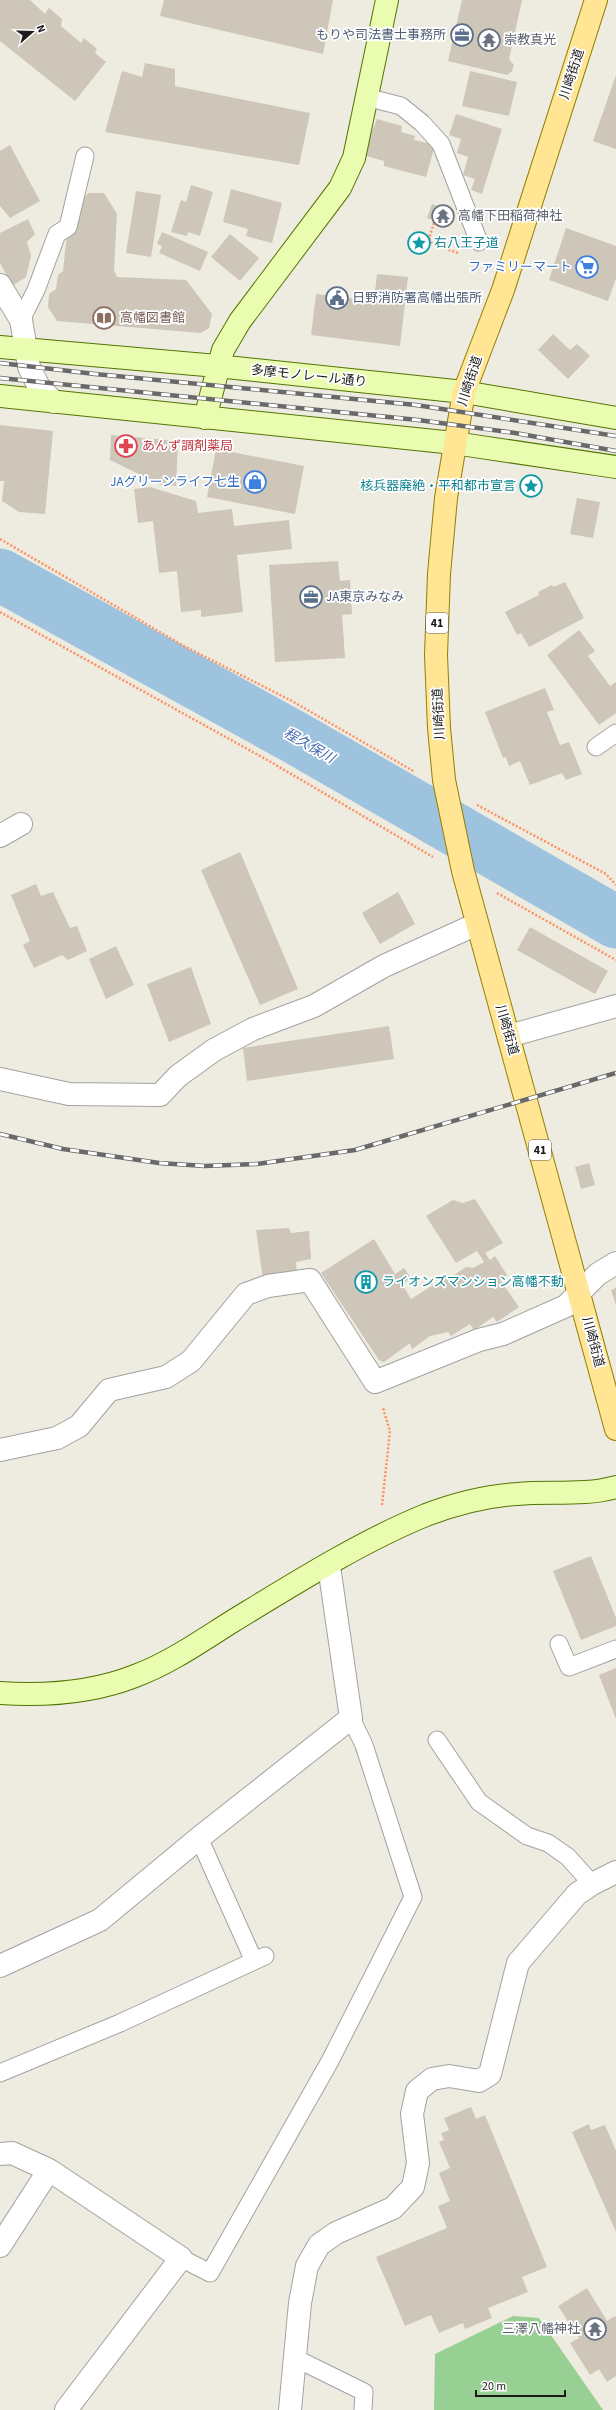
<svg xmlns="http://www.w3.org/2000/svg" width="616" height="2410" font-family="'Source Sans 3','Noto Sans JP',sans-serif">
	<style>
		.forest { fill: #98cf92 }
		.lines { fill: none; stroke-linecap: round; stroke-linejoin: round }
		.river { stroke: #9ec3de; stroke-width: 53 }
		.building { fill: #cdc6b9 }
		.lane-casing { stroke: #a2a2a2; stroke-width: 19 }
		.street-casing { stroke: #a2a2a2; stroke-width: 24 }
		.secondary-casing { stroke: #517500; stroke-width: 24 }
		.primary-casing { stroke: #937f00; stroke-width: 24 }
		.path { stroke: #ff8f60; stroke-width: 2.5; stroke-dasharray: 2 2; stroke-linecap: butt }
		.lane { stroke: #fff; stroke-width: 17 }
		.street { stroke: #fff; stroke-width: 22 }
		.secondary { stroke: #e9fcaf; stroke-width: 22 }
		.primary { stroke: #ffe594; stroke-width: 22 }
		.rail-casing { stroke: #696969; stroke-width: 4.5 }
		.rail { stroke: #fff; stroke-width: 3; stroke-dasharray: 9; stroke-linecap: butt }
		.labels { text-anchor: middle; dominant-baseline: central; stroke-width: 3.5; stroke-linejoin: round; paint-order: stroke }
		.shield { fill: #fff; stroke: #5f5f5f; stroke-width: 1 }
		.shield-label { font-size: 12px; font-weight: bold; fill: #1b1b1b }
		.service-label { font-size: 13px; fill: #4e5e75; stroke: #fff; text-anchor: start }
		.worship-label { font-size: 13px; fill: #5b616d; stroke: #fff; text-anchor: start }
		.street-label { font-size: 13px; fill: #1b1b1b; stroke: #fff }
		.culture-label { font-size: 13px; fill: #0d838f; stroke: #fff; text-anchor: start }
		.shop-label { font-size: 13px; fill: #366cbe; stroke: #fff; text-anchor: end }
		.education-label { font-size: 13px; fill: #785e54; stroke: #fff; text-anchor: start }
		.health-label { font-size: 13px; fill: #be3a42; stroke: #fff; text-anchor: start }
		.water-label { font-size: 14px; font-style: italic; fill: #4465ae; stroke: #fff }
	</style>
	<rect width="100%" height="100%" fill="#eeece0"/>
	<!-- forest -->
	<path class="forest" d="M513,2316l26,2 64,92h-169l1,-56z"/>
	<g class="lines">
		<!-- river -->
		<path class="river" d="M0,575l294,162 322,185"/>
	</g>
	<!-- building -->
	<path class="building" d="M0,0h30l15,14 4,-6 13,11 -1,7 20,17 3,-5 13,11 -2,4 11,9 -31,39 -75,-60z
		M164,0h169l-10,54 -163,-38z
		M462,0h60l-13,59 5,6 -2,6 -5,4 -59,-14z
		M145,63l30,6v17l135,27 -11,52 -194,-33 17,-61 20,6z
		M470,71l47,11 -8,34 -47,-10z
		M616,75v74l-23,-8z
		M456,114l46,15 -20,65 -11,-4 4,-11 -12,-4 5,-18 -11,-4 4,-14 -12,-4z
		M377,119l25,7 -1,6 14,4 -1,4 21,5 -9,32 -42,-11v-5l-21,-6z
		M10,145l30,56 -30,17 -10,-12v-55z
		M191,185l22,7 -13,44 -12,-4 -1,4 -16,-4 10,-32 5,2z
		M231,189l51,14 -10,40 -26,-7 2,-7 -25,-7z
		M136,191l25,4 -10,62 -25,-4z
		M89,193h15l13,21 -3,56 3,7 69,3 26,34 -3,14 -8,5 -144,-12 -9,-14 1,-13 7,-5 2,-14 5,-4 4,-38 10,-30z
		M432,204l14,5 -4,14 -15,-5z
		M28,219l7,15 -8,8 4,14 -5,21 -14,9 -12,-23v-30z
		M566,228l50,18v32l-8,23 -59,-21z
		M162,232l46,20 -8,19 -41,-18 3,-7 -5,-2z
		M230,234l29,24 -19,23 -29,-24z
		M377,274l31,3 -8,69 -89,-11 5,-41 58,7z
		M553,334l17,16 7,-6 13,12 -22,23 -30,-29z
		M0,425l53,6 -8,83 -26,-2 -17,-11 2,-20h-4z
		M111,435l67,6 -2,45 -15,-1 -51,-25z
		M216,449l88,17 -9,48 -88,-17z
		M150,487l46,14 2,12 34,-4 2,17 55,-6 3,29 -55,6 6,57 -42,5v-7l-20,2 -4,-41 -18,2 -6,-52 -15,2 -4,-34z
		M577,498l23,4 -7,36 -23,-4z
		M338,561l2,20 10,-1 2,34 -10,1 3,43 -70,4 -6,-97z
		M565,582l19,36 -55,29 -8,-14 -4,2 -12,-23 34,-17 -1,-3 14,-7 1,2z
		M579,630l16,21 -7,5 22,30 6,-4v31l-17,12 -52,-70z
		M545,688l9,22 -7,2 13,33 9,-3 13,32 -16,6 -4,-7 -32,12 -10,-24 -11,5 -3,-9 -3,1 -18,-46z
		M240,852l58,137 -38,16 -59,-135z
		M36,884l5,12 12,-4 17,36 7,-2 10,25 -19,9 -6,-5 -28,13 -11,-23 7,-4 -19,-46z
		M398,892l17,32 -35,20 -18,-31z
		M530,927l78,44 -13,23 -78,-44z
		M116,946l18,39 -28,14 -17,-40z
		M191,967l20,57 -42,18 -22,-58z
		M389,1026l5,33 -147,22 -4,-33z
		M589,1163l6,22 -14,4 -6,-22z
		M475,1199l28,44 -18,10 5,7 5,-4 12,19 -7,5 19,27 -22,15 -4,-5 -19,13 -4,-6 -19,12 -3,-4 -18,4 -18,13 -2,-6 -26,19 -5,-2 -58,-87 53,-34 21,35 9,-6 7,10 -9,6 9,15 33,-21 4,1 18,-12 7,1 11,-6 -7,-11 -21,12 -30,-47 27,-16 10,3z
		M289,1228l2,5 18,-2 2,28 -15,3 1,11 -34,6 -7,-49z
		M616,1288v17l-5,-15z
		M591,1556l25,62v8l-35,14 -28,-69z
		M616,1668v51l-17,-44z
		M471,2107l5,12 9,-4 62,152 -25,10 6,15 -40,16 4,10 -27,11 -2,-6 -24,10 -8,-18 -26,11 -29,-69 71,-29 -9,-22 12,-5 -11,-28 11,-5 -11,-26 5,-2 -3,-7 8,-3 -5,-12z
		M589,2124l2,6 14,-5 11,26v81l-44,-100z
		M587,2288l20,33 8,-5 1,2v58l-9,6 -8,-13 -9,6 -20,-32 9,-5 -21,-32z"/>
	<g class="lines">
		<!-- lane casing -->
		<g class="lane-casing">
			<path id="lane" d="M366,97l35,9 21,17 19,21 38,98
				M21,320l15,-30 21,-56 11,-7 17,-71
				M596,747l20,-14
				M559,1644l10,23 47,-18
				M437,1740l42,62 48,34 21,7 20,14 24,27
				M199,1838l55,123
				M0,2073l120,-50 145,-67
				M181,2258l29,15 120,-212 83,-164 -49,-152 -13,-27
				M295,2358l69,34 -1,18"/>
		</g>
		<!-- street casing -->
		<g class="street-casing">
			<path id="street" d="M0,285l21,35 8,47 10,20 15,15
				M0,836l21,-12
				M509,1036l107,-30
				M0,1079l69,15 91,1 18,-19 36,-26 39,-21 61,-23 70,-40 93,-42
				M0,1450l57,-12 22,-12 30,-36 57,-13 25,-16 55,-67 22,-8 42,-6 65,102 104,-42 24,-6 63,-28 32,-32 18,-11
				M0,1966l100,-46 99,-82 152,-120 -22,-152
				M0,2154l12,-1 37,17 132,88 -115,152
				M0,2246l49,-76
				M290,2410l10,-107 7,-37 12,-21 17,-12 57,-25 20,-21 5,-24 -6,-49 5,-23 15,-12 17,-3 30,5 11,-7 28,-111 59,-69 15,-10 24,-12"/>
		</g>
		<!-- secondary casing -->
		<g class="secondary-casing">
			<path id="secondary" d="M0,347l217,19 247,26 152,26
				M0,396l454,47 162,24
				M205,418l18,-68 17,-29 100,-133 14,-30 33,-158
				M0,1693c45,3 92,0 135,-17 35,-13 66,-35 98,-55 59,-36 129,-80 193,-106 29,-11 60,-19 91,-21 33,-3 67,2 99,-7"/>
		</g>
		<!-- primary casing -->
		<g class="primary-casing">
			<path id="primary" d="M596,0l-93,290 -39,102 -18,106 -7,76 -3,81 3,73 5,52 19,91 153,558"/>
		</g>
		<!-- path -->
		<path class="path" d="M434,223l-5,15 3,6 26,9
			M0,539l184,107 108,55 123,71
			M0,612l269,149 164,96
			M477,805l129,69 10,11
			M497,893l119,67
			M382,1505l8,-74 -7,-23"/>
		<!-- lane -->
		<use href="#lane" class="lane"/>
		<!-- street -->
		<use href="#street" class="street"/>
		<!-- secondary -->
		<use href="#secondary" class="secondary"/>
		<!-- primary -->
		<use href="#primary" class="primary"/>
		<!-- rail casing -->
		<g class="rail-casing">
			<path id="rail" d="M0,363l95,11 321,31 200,31
				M0,378l418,42 97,13 101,18
				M0,1134l63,15 96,14 46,3 52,-2 98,-14 261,-77"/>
		</g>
		<!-- rail -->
		<use href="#rail" class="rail"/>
	</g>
	<!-- icons -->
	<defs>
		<g id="office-ring" transform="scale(1.15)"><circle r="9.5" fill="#fff" stroke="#5c6f8a" stroke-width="1.5"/><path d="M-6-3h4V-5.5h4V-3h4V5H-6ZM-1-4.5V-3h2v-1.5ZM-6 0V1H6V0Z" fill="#5c6f8a"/></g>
		<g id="temple-ring" transform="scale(1.15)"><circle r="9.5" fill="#fff" stroke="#6b7280" stroke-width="1.5"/><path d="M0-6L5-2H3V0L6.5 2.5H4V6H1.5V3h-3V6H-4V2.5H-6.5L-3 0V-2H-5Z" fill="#6b7280"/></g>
		<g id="sight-ring" transform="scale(1.15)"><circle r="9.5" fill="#fff" stroke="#0f9aa8" stroke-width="1.5"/><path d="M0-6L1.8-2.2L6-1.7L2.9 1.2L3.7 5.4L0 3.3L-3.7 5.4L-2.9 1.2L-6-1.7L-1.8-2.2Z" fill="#0f9aa8"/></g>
		<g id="supermarket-ring" transform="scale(1.15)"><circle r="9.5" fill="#fff" stroke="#3f7fe0" stroke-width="1.5"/><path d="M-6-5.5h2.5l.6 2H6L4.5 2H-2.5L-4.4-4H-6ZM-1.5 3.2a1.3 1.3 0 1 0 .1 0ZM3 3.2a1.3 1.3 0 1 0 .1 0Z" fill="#3f7fe0"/></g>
		<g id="civic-ring" transform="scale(1.15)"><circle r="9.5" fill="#fff" stroke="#5c6f8a" stroke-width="1.5"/><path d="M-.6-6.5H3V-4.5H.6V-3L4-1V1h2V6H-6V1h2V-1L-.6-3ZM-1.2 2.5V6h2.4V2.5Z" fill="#5c6f8a"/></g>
		<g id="library-ring" transform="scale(1.15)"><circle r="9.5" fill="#fff" stroke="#8d6e63" stroke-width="1.5"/><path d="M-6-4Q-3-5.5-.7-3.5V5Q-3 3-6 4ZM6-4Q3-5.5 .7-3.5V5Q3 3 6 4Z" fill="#8d6e63"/></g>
		<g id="pharmacy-ring" transform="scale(1.15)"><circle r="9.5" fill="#fff" stroke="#e0444e" stroke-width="1.5"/><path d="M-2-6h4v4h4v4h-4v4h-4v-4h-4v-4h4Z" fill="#e0444e"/></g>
		<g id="shop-ring" transform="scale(1.15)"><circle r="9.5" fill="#fff" stroke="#3f7fe0" stroke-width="1.5"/><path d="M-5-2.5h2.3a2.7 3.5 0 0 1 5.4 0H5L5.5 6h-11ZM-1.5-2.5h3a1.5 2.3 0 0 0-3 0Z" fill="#3f7fe0"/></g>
		<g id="building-ring" transform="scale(1.15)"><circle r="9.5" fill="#fff" stroke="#0f9aa8" stroke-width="1.5"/><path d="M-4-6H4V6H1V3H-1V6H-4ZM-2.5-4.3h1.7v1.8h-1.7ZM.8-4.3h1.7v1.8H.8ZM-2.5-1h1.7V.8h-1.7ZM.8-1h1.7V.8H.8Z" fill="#0f9aa8"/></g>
	</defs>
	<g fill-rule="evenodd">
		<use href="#office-ring" x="462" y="35"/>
		<use href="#temple-ring" x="489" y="40"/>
		<use href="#temple-ring" x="443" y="216"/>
		<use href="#sight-ring" x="419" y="243"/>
		<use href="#supermarket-ring" x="587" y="267"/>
		<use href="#civic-ring" x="337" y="298"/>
		<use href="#library-ring" x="104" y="318"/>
		<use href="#pharmacy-ring" x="126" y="446"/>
		<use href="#shop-ring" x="255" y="482"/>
		<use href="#sight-ring" x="531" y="486"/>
		<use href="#office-ring" x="311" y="597"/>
		<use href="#building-ring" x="366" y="1282"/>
		<use href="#temple-ring" x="595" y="2329"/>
	</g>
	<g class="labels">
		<!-- shield labels -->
		<g class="shield">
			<rect x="426" y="613" width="22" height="20" rx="3"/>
			<rect x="529" y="1140" width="22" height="20" rx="3"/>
		</g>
		<g class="shield-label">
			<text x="437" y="623">41</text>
			<text x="540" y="1150">41</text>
		</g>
		<!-- service labels -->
		<g class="service-label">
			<text x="446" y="35" text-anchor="end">もりや司法書士事務所</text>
			<text x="352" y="298">日野消防署高幡出張所</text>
			<text x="326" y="597">JA東京みなみ</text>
		</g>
		<!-- worship labels -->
		<g class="worship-label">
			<text x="504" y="40">崇教真光</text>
			<text x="458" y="216">高幡下田稲荷神社</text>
			<text x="580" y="2329" text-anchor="end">三澤八幡神社</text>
		</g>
		<!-- street labels -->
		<g class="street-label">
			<text transform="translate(572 74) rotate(-72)">川崎街道</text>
			<text transform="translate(309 376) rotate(6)">多摩モノレール通り</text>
			<text transform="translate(470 381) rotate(-72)">川崎街道</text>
			<text transform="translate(439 714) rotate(-93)">川崎街道</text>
			<text transform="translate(507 1030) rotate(74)">川崎街道</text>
			<text transform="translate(593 1342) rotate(75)">川崎街道</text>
		</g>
		<!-- culture labels -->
		<g class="culture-label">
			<text x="434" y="243">右八王子道</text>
			<text x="516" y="486" text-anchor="end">核兵器廃絶・平和都市宣言</text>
			<text x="382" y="1282">ライオンズマンション高幡不動</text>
		</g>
		<!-- shop labels -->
		<g class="shop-label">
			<text x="572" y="267">ファミリーマート</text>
			<text x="240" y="482">JAグリーンライフ七生</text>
		</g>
		<!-- education labels -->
		<g class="education-label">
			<text x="120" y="318">高幡図書館</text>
		</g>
		<!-- health labels -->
		<g class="health-label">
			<text x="142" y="446">あんず調剤薬局</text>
		</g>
		<!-- water labels -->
		<g class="water-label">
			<text transform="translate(309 746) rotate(30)">程久保川</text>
		</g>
	</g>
	<!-- north arrow -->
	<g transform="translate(32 32) rotate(70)" stroke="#ffffff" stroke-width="3" paint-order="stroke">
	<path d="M0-3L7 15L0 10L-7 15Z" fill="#1b1b1b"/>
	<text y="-6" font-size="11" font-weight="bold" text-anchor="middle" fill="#1b1b1b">N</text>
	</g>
	<!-- scale -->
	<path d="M476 2390v6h89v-6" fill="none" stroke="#1b1b1b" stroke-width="2"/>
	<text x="482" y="2390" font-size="12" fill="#1b1b1b" stroke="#ffffff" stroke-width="3" paint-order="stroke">20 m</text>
</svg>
